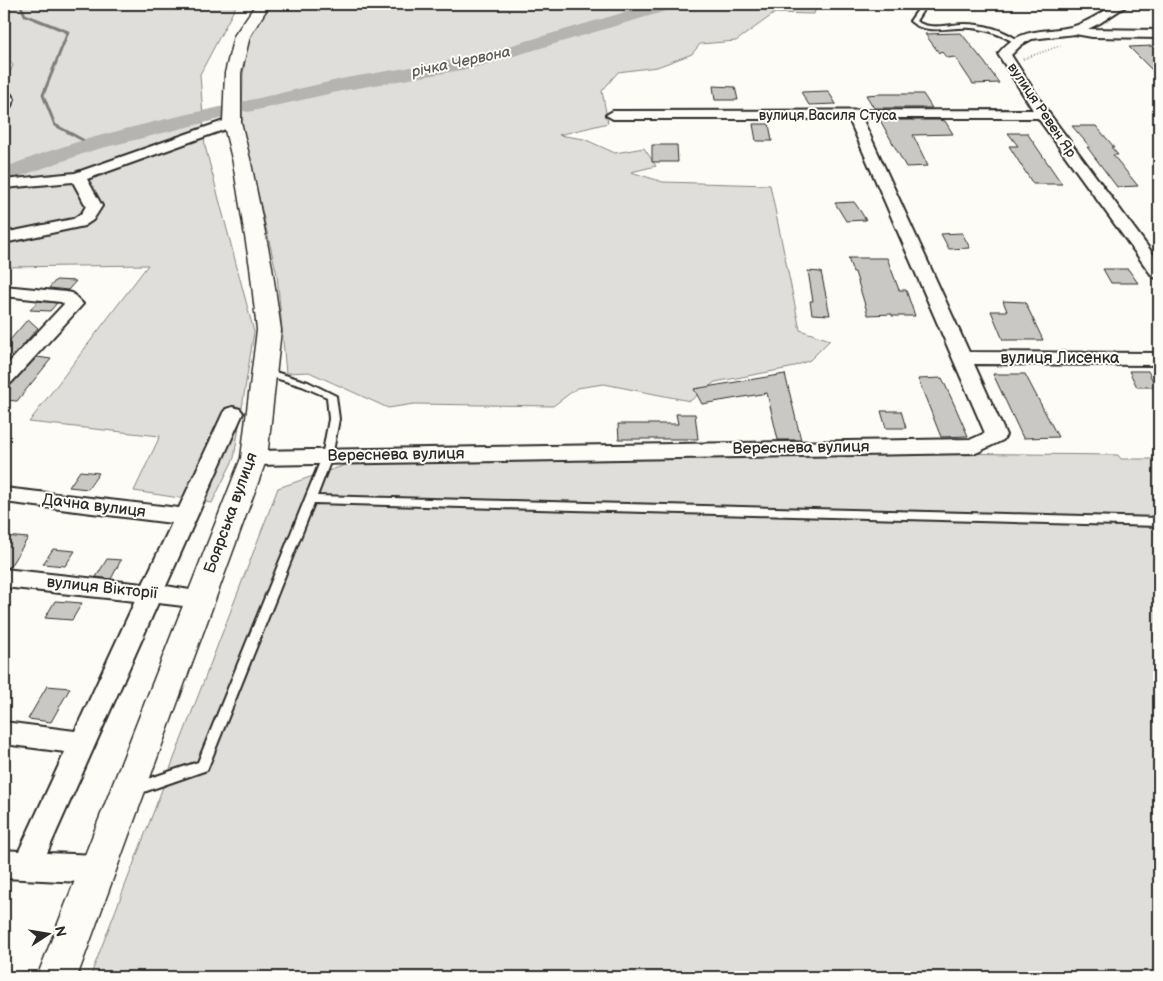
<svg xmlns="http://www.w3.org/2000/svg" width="1163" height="981" font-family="'Balsamiq Sans',sans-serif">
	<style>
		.green { fill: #dfdeda; stroke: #858482 }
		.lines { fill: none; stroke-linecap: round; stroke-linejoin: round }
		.stream { stroke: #7e7d7b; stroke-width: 3 }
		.river { fill: #b5b4b1; fill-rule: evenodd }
		.building { fill: #c9c8c4; stroke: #2b2b2b }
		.lane-casing { stroke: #2b2b2b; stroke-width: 4 }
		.street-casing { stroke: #2b2b2b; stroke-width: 4 }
		.secondary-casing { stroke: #2b2b2b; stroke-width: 3 }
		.path { stroke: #2b2b2b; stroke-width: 2; stroke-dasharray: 0.5 2.5; stroke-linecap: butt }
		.lane { fill: #fdfcf7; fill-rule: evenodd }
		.street { fill: #fdfcf7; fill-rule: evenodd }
		.secondary { fill: #fdfcf7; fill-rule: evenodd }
		.labels { text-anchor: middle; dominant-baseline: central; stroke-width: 4; stroke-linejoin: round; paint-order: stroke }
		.far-street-label { font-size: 14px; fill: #2b2b2b; stroke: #fdfcf7 }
		.far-water-label { font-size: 15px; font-style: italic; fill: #5b5b5a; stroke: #fdfcf7 }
		.street-label { font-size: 16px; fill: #2b2b2b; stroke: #fdfcf7 }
	</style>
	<rect width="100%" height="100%" fill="#fdfcf7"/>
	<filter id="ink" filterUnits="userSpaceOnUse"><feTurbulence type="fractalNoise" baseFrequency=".02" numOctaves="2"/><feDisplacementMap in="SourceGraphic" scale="10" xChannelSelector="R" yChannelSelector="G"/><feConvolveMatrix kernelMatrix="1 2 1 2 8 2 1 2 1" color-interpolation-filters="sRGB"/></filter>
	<g filter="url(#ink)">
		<!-- green -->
		<path class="green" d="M4,4h233l-37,70 5,72 49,186 -20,126 -22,45 -78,-12 26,-55 -131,-14 119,-157 -144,2v-187l3,-1 6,-14 -9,-10z
			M264,4h553l-3,10 -39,-1 -39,28 -36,3 -8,10 -35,13 -39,5 -16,19 6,32 -49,12 25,4 31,14 29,-5 12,18 -25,6 32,10 107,3 30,145 30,10 -20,20 -20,8 -75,14 -25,19 -86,-17 -27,4 -24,18 -139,-2 -26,4 -79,-36 -23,1 -9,-98 -35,-150 1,-51 6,-38z
			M548,449l570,6 3,4h38v518h-1069l188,-489 85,-29z"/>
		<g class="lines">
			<!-- stream -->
			<path class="stream" d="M20,4l5,11 43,17 -25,63 12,30 37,20"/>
			<!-- river -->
			<path class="river" d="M653,4h25l-2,4 -203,60 -127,22 -98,22 -7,-2 -3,-4 3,-4 105,-24 125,-21z
				M229,105l7,2 3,4 -3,4 -142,35 -90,32v-14c72,-30 149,-46 225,-63z"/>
		</g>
		<!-- building -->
		<path class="building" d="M961,33l24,30 14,20 -26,1 -18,-27 -8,1 -6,-7 -2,2 -14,-19z
			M1153,46l6,6v25l-30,-30z
			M713,86l22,1 3,13h-23z
			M828,91l8,13 -27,1 -8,-13z
			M880,94h43l9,14h-58l-8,-13z
			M880,120h59l6,1 8,13 -40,1 15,31 -22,1z
			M753,124h16l3,17h-16z
			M1072,126h24l18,21h-3l7,8h-5l25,31 -21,1 -30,-40h3z
			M1008,133h19l35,51h-29l-24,-38h9z
			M652,145h25l1,17h-26z
			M854,202l5,7 7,11 -20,1 -11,-18z
			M962,233l8,15 -21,1 -8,-15z
			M848,258h39l12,32h7l9,26h-23v-2l-24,1 -13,-43h-2z
			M1103,269h25l10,14h-27z
			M808,271l13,1 9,43 -18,-1 -2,-13h3z
			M56,280l20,1 -8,9 -19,-2z
			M38,301l19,2 -7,8 -20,-1z
			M1003,301l22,1 18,38h-40l-12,-29h16z
			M28,319l10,9 -34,38v-19z
			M37,357l14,2 -34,42 -13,-1v-13l8,-3z
			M1129,371h19l8,16h-19z
			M785,374l16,66h-23l-11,-47 -65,11 -8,-15z
			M993,374h32l33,63 -35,1z
			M942,378l12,26 14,32 -27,1 -23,-58z
			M881,411h20l5,17h-20z
			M676,414h19l3,25h-79l-1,-15h60z
			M80,471l19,2 -11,16 -19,-2z
			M4,536l24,2 -19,30 -5,-1z
			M53,549l22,2 -10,15 -22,-2z
			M107,559l14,1 -10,19 -15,-2z
			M55,601l27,2 -10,17 -27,-2z
			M47,686l23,2 -19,34 -23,-3z"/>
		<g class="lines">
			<!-- lane casing -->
			<g class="lane-casing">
				<path id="lane" d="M922,4h5l-11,17c14,10 33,3 49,3 18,0 41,6 55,18l-5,1c-13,-8 -28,-14 -44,-15 -20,-2 -44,8 -61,-7z
					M265,369l43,13 28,14 3,23 -7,38 -15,39 842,22v8l-845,-23 -107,267 -72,25 -5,-2 -1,-4 1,-4 68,-23 124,-305 7,-38 -2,-22 -25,-11 -40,-12 -1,-2 1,-2z"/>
			</g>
			<!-- street casing -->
			<g class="street-casing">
				<path id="street" d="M1116,4h13l-29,19 -12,6 71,1v8l-67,-1 -17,-3 -43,5 -11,6 -10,10 37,57 111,150v16l-6,-1 -115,-159h-176l107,234 190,1v12l-185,-1 32,71 -3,5 -27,13 -722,12 -7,-2 -3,-5 3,-5 7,-2 718,-12 13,-6 -136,-314h-236l-7,-4 7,-4 420,-1 -35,-56c20,-27 45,-21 73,-27 16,-4 31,-15 45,-23z
					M4,91l5,1 5,7 -5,11 -5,1z
					M232,118l5,1 2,3 -2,3 -150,54 15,27 -9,14 -9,6 -80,17v-10l69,-14 9,-6 4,-7 -13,-24 -69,6v-8l71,-7z
					M4,286l62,6 6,1 11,11 -72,79 -7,2v-17l60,-64 -3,-2 -57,-6z
					M233,407l7,2 3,4 -77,173 42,7 4,6 -4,6 -8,3 -42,-5 -111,250 52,2 10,4 4,10 -4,10 -10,4 -95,-5v-28l15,1 46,-99 -61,-8v-22l71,9 60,-130 -131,-14v-18l139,15 29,-61 -168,-21v-14l175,20 44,-95 3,-4z"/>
			</g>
			<!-- secondary casing -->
			<g class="secondary-casing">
				<path id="secondary" d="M256,4h14l-20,32 -9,37v49l10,41 21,104 9,63 -14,128 -190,519h-40l204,-519 16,-128 -7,-63 -17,-104 -10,-41 2,-49 9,-37z"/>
			</g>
			<!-- path -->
			<path class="path" d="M1023,59l39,-14"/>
			<!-- lane -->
			<use href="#lane" class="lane"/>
			<!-- street -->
			<use href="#street" class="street"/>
			<!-- secondary -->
			<use href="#secondary" class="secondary"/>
		</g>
	</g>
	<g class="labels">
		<!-- far-street labels -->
		<g class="far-street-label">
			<text transform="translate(1042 110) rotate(56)">вулиця Ревен Яр</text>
			<text x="828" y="115">вулиця Василя Стуса</text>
		</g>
		<!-- far-water labels -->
		<g class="far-water-label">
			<text transform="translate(461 62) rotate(-12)">річка Червона</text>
		</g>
		<!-- street labels -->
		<g class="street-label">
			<text x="1060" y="358">вулиця Лисенка</text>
			<text transform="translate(801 448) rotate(-1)">Вереснева вулиця</text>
			<text transform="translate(396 455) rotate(-1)">Вереснева вулиця</text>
			<text transform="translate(94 506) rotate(7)">Дачна вулиця</text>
			<text transform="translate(231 513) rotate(-70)">Боярська вулиця</text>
			<text transform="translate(102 588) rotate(6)">вулиця Вікторії</text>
		</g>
	</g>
	<!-- margin -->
	<rect width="1163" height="981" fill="none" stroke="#fdfcf7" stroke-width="20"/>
	<rect x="10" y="10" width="1143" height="961" fill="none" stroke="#2b2b2b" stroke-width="2" filter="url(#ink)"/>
	<!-- north arrow -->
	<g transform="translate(48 934) rotate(78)" stroke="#fdfcf7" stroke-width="4" paint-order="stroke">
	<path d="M0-4L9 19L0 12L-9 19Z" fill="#2b2b2b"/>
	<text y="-8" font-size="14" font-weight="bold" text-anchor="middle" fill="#2b2b2b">N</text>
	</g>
</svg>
